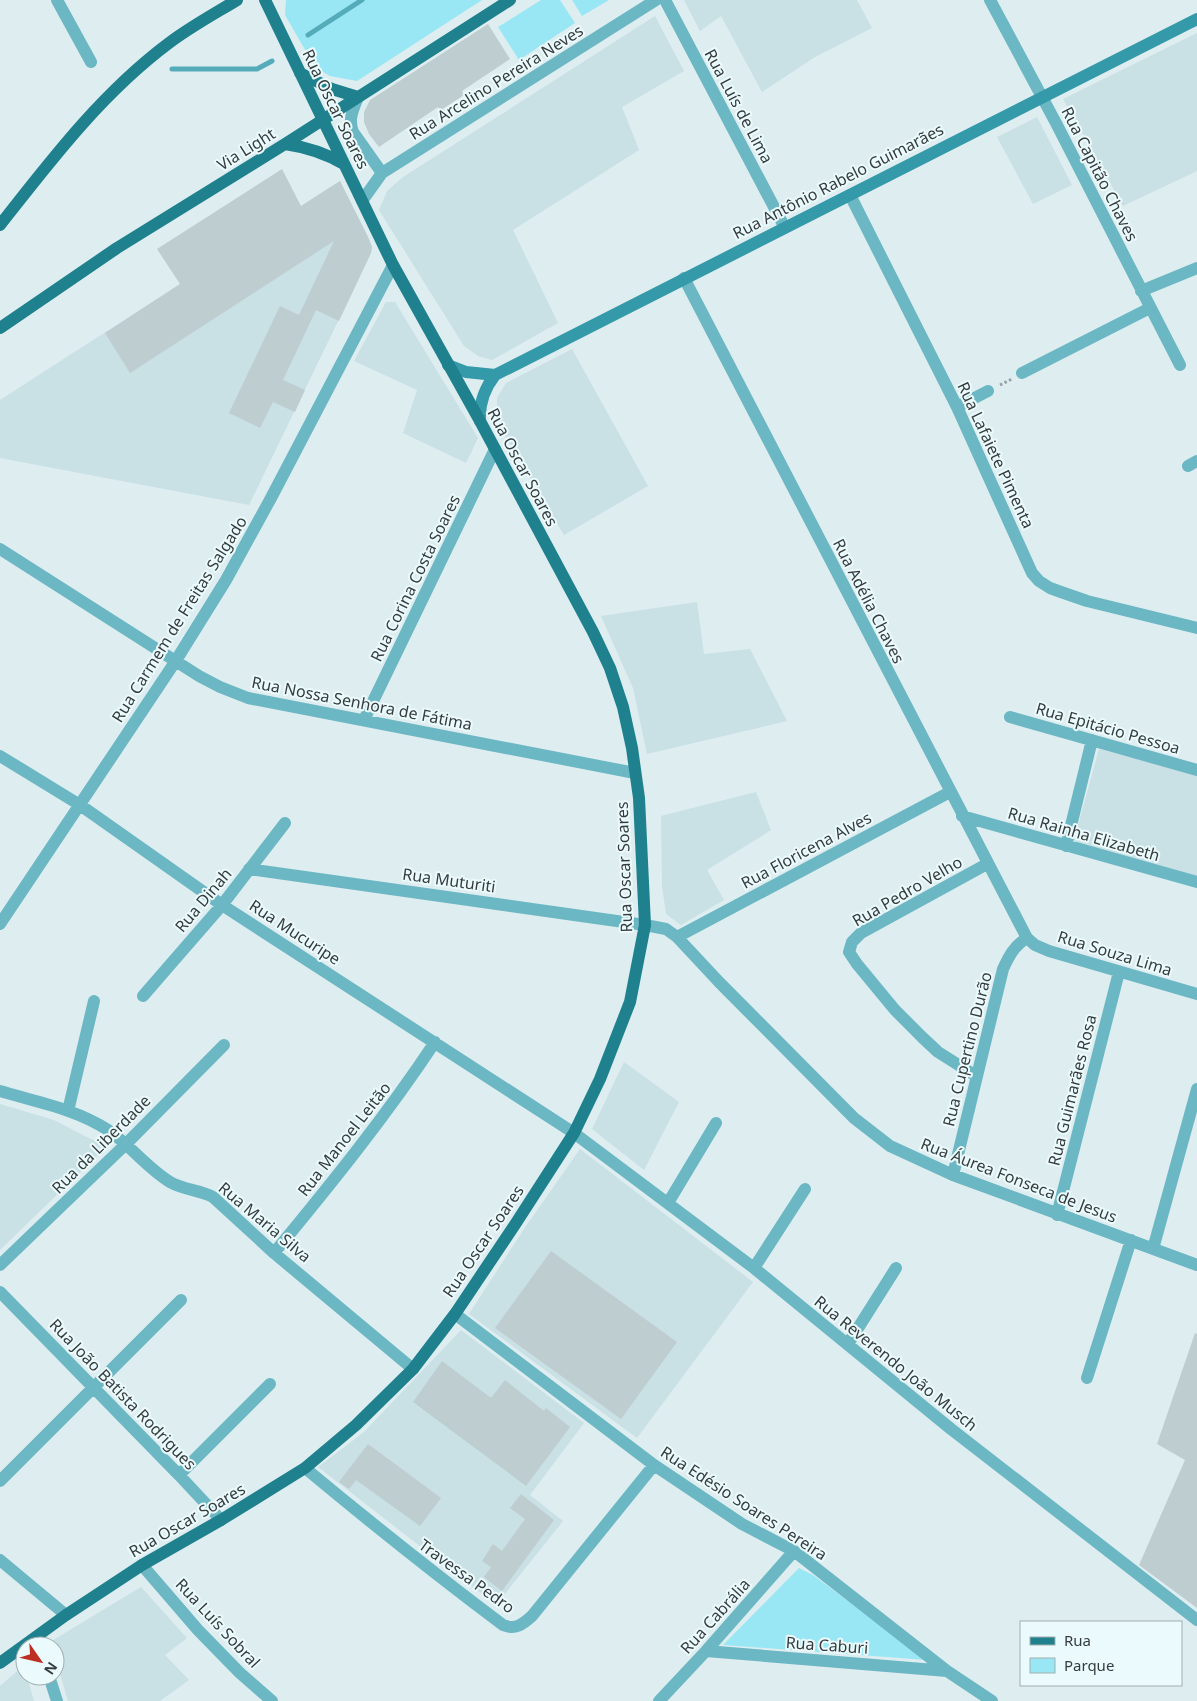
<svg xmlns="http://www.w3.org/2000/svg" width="1197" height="1701" font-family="'Noto Sans',sans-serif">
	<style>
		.built { fill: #c9e0e5 }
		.green { fill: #99e7f4 }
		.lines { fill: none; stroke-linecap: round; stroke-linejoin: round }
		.stream { stroke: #54abb9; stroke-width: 5 }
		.building { fill: #becdd0 }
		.path { stroke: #96a2a4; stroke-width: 3; stroke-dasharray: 2.5 2.5; stroke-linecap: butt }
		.minor { stroke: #6bb7c3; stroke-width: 12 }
		.secondary { stroke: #3499a8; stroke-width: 12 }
		.primary { stroke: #1f818e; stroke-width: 12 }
		.labels { text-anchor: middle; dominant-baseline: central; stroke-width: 4; stroke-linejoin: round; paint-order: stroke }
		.street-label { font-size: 16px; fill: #363c3d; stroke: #ebfbfd }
	</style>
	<rect width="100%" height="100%" fill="#deedf0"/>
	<!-- built -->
	<path class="built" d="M684,0h173l15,28 -57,29 -53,35 -41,-76 -21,15z
		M655,16l29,55 -62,36 17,43 -126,80 45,93 -66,37 -14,-4 -14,-10 -85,-136 8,-19 16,-14z
		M1197,33v138l-74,35 -60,-107z
		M1037,117l35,68 -39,19 -36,-67z
		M340,181l28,56 4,10 -1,6 -122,252 -249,-47v-58z
		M386,302h9l83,136 -12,25 -63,-30 14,-43 -63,-29z
		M572,349l76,137 -84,49 -63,-106 -4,-14v-17l9,-15z
		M697,602l7,52 46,-5 37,72 -140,33 -14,-66 -32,-72z
		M1099,749l98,26v106l-126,-30z
		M756,792l15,38 -64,40 17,30 -43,25 -15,-11 -4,-28 -1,-70z
		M624,1062l55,40 -35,68 -52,-41z
		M0,1104l54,16 52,27 -106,103z
		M580,1149l173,133 -116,156 -168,-124 55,-85z
		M461,1330l123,93 -54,72 33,26 -67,84 -178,-138 46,-35z
		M141,1587l46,51 -22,17 24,25 -29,21h-92l-13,-44v-11h-3l-2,-4z
		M24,1665l1,11h2l7,25h-34v-15z"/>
	<!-- green -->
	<path class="green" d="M286,0h196l-125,81 -27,-5 -15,-9 -30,-52z
		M541,0h19l15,23 -56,37 -21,-33z
		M572,0h37l-27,16z
		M799,1568l14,7 114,85 -204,-15z"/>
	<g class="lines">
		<!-- stream -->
		<path class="stream" d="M308,35l54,-35
			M172,69h85l15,-8"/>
	</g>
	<!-- building -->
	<path class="building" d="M488,24l22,35 -48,32 2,4 -23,15 -3,-3 -59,40 -10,-13 -5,-12v-10l6,-12z
		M282,169l19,37 39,-25 28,56 4,10 -1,6 -32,68 -23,-11 -33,70 22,10 -10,22 -22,-10 -13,26 -31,-15 51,-107 19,9 35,-74 -204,132 -25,-40 75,-49 -23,-35z
		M551,1251l126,91 -56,77 -126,-91z
		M1195,1333l2,1v274l-58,-43 46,-105 -28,-16z
		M442,1361l49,37 14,-18 39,31 2,-3 24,19 -44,59 -113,-84z
		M368,1444l73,54 -21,28 -64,-46 -7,9 -10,-7z
		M521,1494l33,26 -52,71 -18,-14 7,-10 -9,-6 11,-17 9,7 23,-32 -15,-11z"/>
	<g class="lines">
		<!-- path -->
		<path class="path" d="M1000,385l12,-6"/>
		<!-- minor -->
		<path class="minor" d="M57,0l34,62
			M665,0l119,226
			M990,0l66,123 124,242
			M358,97c-5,13 -10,22 -5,35l29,41
			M850,195l107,212 75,166 7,8 11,7 11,4 26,9 110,27
			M362,201l20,-28 274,-173
			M684,278l343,660 8,7 14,6 148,43
			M1141,291l56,-23
			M1022,373l128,-65
			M957,407l31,-16
			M1188,466l9,-5
			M0,549l199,127 21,11 28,11 387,75
			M1010,717l187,53
			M364,720l131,-271
			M0,756l80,49 142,100 352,228 180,135 197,161 246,191
			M962,816l235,66
			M1066,846l26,-106
			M249,869l396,56 21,4 11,8 42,45 135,136 36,28 63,29 244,90
			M0,924l175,-262 51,-82 45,-82 122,-233
			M677,937l273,-145
			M143,996l79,-91 63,-82
			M976,1076l-38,-24 -15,-14 -28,-28 -38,-46 -8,-12 3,-10 9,-9 126,-69
			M0,1091c37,11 76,18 108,39 22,15 39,38 62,52 14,8 30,8 43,15l61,56 139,116
			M68,1111l26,-110
			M953,1175l50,-206c6,-13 11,-23 24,-31
			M668,1203l48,-80
			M1057,1215l62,-243
			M1153,1249l44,-160
			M274,1253c57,-69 112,-137 161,-211
			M0,1265l126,-121 98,-99
			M754,1268l51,-79
			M0,1292l179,183 42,45
			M455,1314l199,151 88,59 52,27 153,120 45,30
			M848,1344l48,-76
			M1087,1378l44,-138
			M305,1468c65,54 130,106 198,157 12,5 19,0 29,-9l122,-151
			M179,1475l91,-91
			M0,1481l181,-181
			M0,1560l66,55
			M142,1565l56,65 42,43 32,28
			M706,1651l241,20
			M49,1676l8,25
			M659,1701l47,-50 88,-100"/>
		<!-- secondary -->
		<path class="secondary" d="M448,365l18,7 29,3
			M480,421c-1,-18 4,-32 15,-46l702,-356"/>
		<!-- primary -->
		<path class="primary" d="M300,73l32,16 26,8
			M285,144c21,3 40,9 59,20
			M0,225c51,-65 102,-132 169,-182 21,-16 45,-29 68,-43
			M0,328l117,-80 168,-104 225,-144
			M0,1663l66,-48 76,-50 79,-45 84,-52 51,-43 57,-56 42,-55 61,-91 58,-90 26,-54 30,-77 15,-77 -6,-127 -7,-50 -9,-41 -13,-39 -17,-36 -113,-211 -87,-156 -128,-265"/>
	</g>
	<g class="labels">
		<!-- street labels -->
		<g class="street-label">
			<text transform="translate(496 82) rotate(-32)">Rua Arcelino Pereira Neves</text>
			<text transform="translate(739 106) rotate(62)">Rua Luís de Lima</text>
			<text transform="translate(336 109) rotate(64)">Rua Oscar Soares</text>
			<text transform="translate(246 149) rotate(-32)">Via Light</text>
			<text transform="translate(1100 174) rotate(63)">Rua Capitão Chaves</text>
			<text transform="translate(838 181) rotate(-27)">Rua Antônio Rabelo Guimarães</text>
			<text transform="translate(996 455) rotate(65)">Rua Lafaiete Pimenta</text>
			<text transform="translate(523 467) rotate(62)">Rua Oscar Soares</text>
			<text transform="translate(415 578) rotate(-64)">Rua Corina Costa Soares</text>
			<text transform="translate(869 601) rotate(63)">Rua Adélia Chaves</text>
			<text transform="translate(179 619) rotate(-58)">Rua Carmem de Freitas Salgado</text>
			<text transform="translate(362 703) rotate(11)">Rua Nossa Senhora de Fátima</text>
			<text transform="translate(1108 728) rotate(16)">Rua Epitácio Pessoa</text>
			<text transform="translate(1084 834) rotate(16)">Rua Rainha Elizabeth</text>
			<text transform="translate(806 850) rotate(-28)">Rua Floricena Alves</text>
			<text transform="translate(624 867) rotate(-92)">Rua Oscar Soares</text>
			<text transform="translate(449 880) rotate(8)">Rua Muturiti</text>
			<text transform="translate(907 891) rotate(-30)">Rua Pedro Velho</text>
			<text transform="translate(203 900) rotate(-50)">Rua Dinah</text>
			<text transform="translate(295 932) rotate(33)">Rua Mucuripe</text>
			<text transform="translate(1115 953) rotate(17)">Rua Souza Lima</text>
			<text transform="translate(967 1049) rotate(-76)">Rua Cupertino Durão</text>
			<text transform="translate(1072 1090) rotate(-76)">Rua Guimarães Rosa</text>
			<text transform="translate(344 1139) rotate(-52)">Rua Manoel Leitão</text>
			<text transform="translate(101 1144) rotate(-45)">Rua da Liberdade</text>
			<text transform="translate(1019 1180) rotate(21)">Rua Áurea Fonseca de Jesus</text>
			<text transform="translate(265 1222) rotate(40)">Rua Maria Silva</text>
			<text transform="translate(483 1241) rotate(-56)">Rua Oscar Soares</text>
			<text transform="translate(896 1363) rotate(39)">Rua Reverendo João Musch</text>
			<text transform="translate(123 1394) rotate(46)">Rua João Batista Rodrigues</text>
			<text transform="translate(744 1503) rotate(33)">Rua Edésio Soares Pereira</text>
			<text transform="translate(187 1520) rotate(-30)">Rua Oscar Soares</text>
			<text transform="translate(467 1576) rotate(36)">Travessa Pedro</text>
			<text transform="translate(715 1616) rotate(-48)">Rua Cabrália</text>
			<text transform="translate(218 1623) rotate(47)">Rua Luís Sobral</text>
			<text transform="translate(827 1645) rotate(4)">Rua Caburi</text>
		</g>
	</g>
	<!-- legend -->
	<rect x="1020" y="1621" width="162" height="65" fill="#ebfbfd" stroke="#a3afb0"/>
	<rect x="1030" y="1637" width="25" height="8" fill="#1f818e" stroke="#a3afb0"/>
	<text x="1064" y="1646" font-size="15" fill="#363c3d">Rua</text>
	<rect x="1030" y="1658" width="25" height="15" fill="#99e7f4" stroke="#a3afb0"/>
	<text x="1064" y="1671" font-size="15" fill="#363c3d">Parque</text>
	<!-- north arrow -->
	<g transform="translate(40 1661) rotate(124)"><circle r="24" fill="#ebfbfd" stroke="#a3afb0"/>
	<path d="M0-4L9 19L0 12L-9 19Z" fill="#bd2f24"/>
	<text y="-8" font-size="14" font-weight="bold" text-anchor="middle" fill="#363c3d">N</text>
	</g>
</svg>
